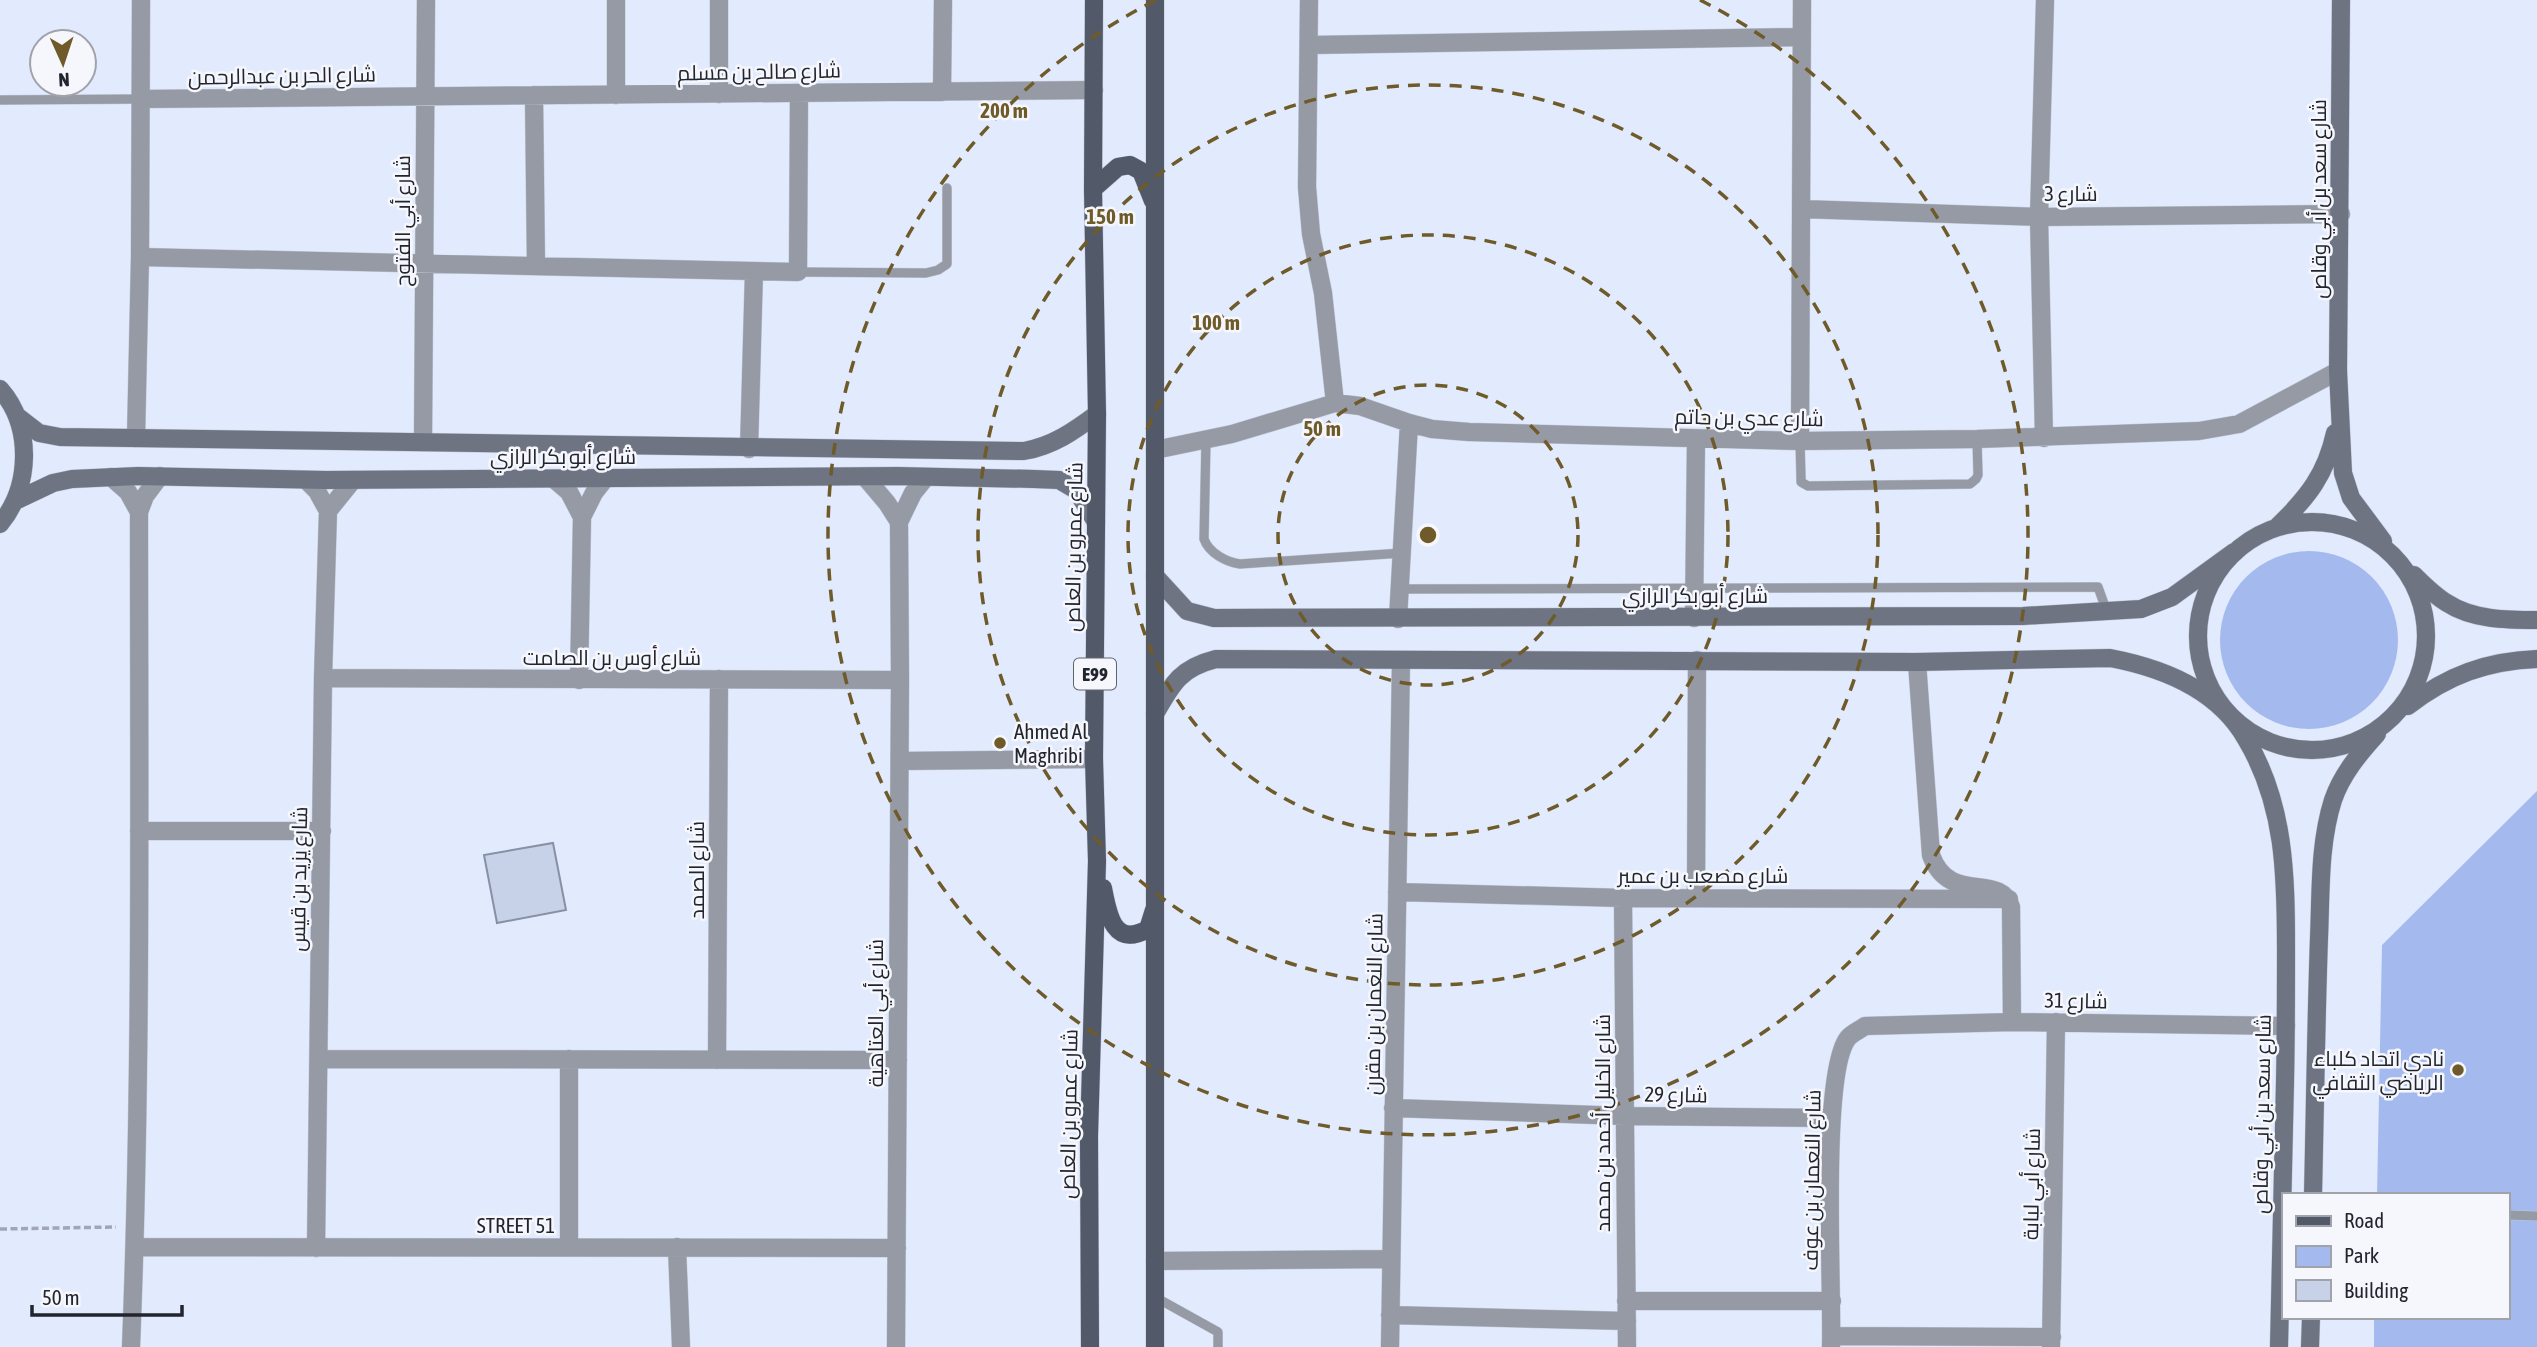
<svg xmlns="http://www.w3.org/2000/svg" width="2537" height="1347" font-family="'Asap Condensed',Cairo,sans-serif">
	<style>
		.green { fill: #a4baef }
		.building { fill: #c7d1e7; stroke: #8790a5; stroke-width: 2 }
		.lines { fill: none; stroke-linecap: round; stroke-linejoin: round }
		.lane-casing { stroke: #bfc7d8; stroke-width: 10 }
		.street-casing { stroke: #bfc7d8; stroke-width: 19 }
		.secondary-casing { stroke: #bfc7d8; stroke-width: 19 }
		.primary-casing { stroke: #bfc7d8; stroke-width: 19 }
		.path { stroke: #a0a6b6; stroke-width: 3.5; stroke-dasharray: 7 3.5; stroke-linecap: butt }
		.lane { stroke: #969aa4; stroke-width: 9 }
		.street { stroke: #969aa4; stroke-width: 18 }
		.secondary { stroke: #6e7482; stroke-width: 18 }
		.primary { stroke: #525969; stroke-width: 18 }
		.ring { fill: none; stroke: #6f5b2a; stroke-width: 3.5; stroke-dasharray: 12 9 }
		.poi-dot { fill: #6f5b2a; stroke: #f5f7fc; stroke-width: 2.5 }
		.labels { text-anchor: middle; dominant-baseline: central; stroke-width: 5; stroke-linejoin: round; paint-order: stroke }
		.shield { fill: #f5f7fc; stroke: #61646c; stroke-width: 2 }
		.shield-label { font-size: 19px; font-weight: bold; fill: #22252e }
		.street-label { font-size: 21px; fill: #22252e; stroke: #f5f7fc }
		.poi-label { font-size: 21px; fill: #22252e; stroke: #f5f7fc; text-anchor: start }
		.centre { fill: #6f5b2a; stroke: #f5f7fc; stroke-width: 3.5 }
		.ring-label { font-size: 21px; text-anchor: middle; font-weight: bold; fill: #6f5b2a; stroke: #f5f7fc; stroke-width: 5; stroke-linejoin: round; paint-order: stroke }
	</style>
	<rect width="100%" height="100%" fill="#e2eafd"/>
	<!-- green -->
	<path class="green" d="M2220 640a89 89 0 1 1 178 0a89 89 0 1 1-178 0Z
		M2537,791v556h-163v-30h133v-122h-130l5,-250z"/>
	<!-- building -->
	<path class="building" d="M553,843l13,67 -69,13 -13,-68z"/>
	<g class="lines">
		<!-- lane casing -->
		<g class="lane-casing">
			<path id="lane" d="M0,100l140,-1
				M798,272l128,1 12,-3 9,-6v-76
				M1206,440l-2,99c5,14 22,23 36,25l162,-11
				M1800,441l1,37v4l7,4 162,-2 6,-5 2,-4 -1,-36
				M1401,589l697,-2 9,25
				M2507,1215l30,1
				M1155,1297l63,35v15"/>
		</g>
		<!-- street casing -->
		<g class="street-casing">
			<path id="street" d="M719,0v94
				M1309,0l-2,187 4,47 12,59 12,110
				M1310,45l491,-8
				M942,92l1,-92
				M534,95l2,171
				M616,95v-95
				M140,99l954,-9
				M1801,209l238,8 302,-3
				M140,257l658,15 1,-179
				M136,438l4,-181 1,-257
				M2044,438l-5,-221 6,-217
				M1800,441l2,-441
				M423,442l3,-442
				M749,449l5,-178
				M1155,450l77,-16 103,-31 25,3 49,17 23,6 37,3 331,9 177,-2 222,-8 40,-7 99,-53
				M111,477l17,15 11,20
				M865,477l22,26 12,19
				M306,480l11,11 11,20 -5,167 -7,570
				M555,480l14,12 13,25 -3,163
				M328,511l25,-31
				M582,517l12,-24 11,-14
				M1694,618l2,-178
				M1398,619l11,-196
				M1917,662l14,193c18,51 70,16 80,52l1,115
				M323,678l577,2
				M900,761l194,-2
				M139,831h183
				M1397,892l226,6 386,1
				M1696,897l1,-237
				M1623,898l4,449
				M319,1059l579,1
				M717,1060l2,-381
				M1393,1108l232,8 206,2
				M135,1247l762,1
				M569,1247v-188
				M677,1247l4,100
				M1155,1261l236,-2
				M1626,1301h206
				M1390,1315l237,6
				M1832,1336l220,1
				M131,1347c11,-278 8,-557 8,-835l6,-16 15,-20
				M896,1347l4,-667 -1,-158 14,-29 13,-16
				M1390,1347l11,-686
				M1831,1347c2,-56 -11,-274 17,-309 4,-5 12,-8 17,-12l147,-4 274,4
				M2051,1347l5,-325"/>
		</g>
		<!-- secondary casing -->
		<g class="secondary-casing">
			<path id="secondary" d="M2341,0l-3,371 5,102 8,25 32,43
				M0,389c33,37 31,98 0,135
				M17,416l22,17 21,4 964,14c29,-5 50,-20 73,-37
				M15,501l38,-18 19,-4 66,-3 188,4 572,-4 136,3 25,1 17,10 20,32
				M2198 636a114 114 0 1 1 228 0a114 114 0 1 1-228 0Z
				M2278,526c30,-29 48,-52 57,-93
				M2414,575c10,10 21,21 33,28 26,17 60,17 90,17
				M1155,576l32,35 27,7 809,-2 118,-7 31,-12 62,-45
				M2408,706c40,-31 79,-45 129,-47
				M1155,714c17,-30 25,-46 61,-55l701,3 193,-4c53,10 108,32 136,81 39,65 40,137 40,210 0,44 0,89 -1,133 -2,88 -4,177 -6,265
				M2313,1195c2,-86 3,-171 6,-257 2,-46 0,-94 14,-138 9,-26 26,-46 44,-66
				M2310,1347l1,-30"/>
		</g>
		<!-- primary casing -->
		<g class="primary-casing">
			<path id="primary" d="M1093,189l25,-22 12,-2 11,6 12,30
				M1103,888c5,26 10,60 45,41l6,-19
				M1090,1347l-1,-211 8,-275 -3,-102 3,-345 -4,-225 1,-189
				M1155,1347v-1347"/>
		</g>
		<!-- path -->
		<path class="path" d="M0,1229l116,-2"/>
		<!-- lane -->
		<use href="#lane" class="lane"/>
		<!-- street -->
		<use href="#street" class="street"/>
		<!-- secondary -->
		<use href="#secondary" class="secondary"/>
		<!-- primary -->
		<use href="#primary" class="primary"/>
	</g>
	<!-- distance rings -->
	<g class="ring">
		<circle cx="1428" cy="535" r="150"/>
		<circle cx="1428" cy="535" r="300"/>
		<circle cx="1428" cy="535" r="450"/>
		<path d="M1700 0A600 600 0 1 1 1156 0"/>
	</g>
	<!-- markers -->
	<g class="poi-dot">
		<circle cx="1000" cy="743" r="7"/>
		<circle cx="2458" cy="1070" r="7"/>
	</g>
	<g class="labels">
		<!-- shield labels -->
		<rect class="shield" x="1074" y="658.5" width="42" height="31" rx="5"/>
		<g class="shield-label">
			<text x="1095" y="674">E99</text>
		</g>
		<!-- street labels -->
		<g class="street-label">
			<text transform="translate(759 71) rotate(-1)">شارع صالح بن مسلم</text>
			<text transform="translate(282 75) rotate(-1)">شارع الحر بن عبدالرحمن</text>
			<text x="2071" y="193">شارع 3</text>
			<text transform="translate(2318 199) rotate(-90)">شارع سعد بن أبي وقاص</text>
			<text transform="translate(402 221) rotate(-90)">شارع أبي الفتوح</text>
			<text transform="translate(1749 417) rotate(1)">شارع عدي بن حاتم</text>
			<text x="563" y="456">شارع أبو بكر الرازي</text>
			<text transform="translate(1073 547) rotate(-89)">شارع عمرو بن العاص</text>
			<text x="1695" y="595">شارع أبو بكر الرازي</text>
			<text x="612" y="657">شارع أوس بن الصامت</text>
			<text transform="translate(696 870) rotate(-90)">شارع الصمد</text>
			<text x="1703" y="875">شارع مصعب بن عمير</text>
			<text transform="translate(298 879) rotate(-89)">شارع يزيد بن قيس</text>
			<text transform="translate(2076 1000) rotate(1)">شارع 31</text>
			<text transform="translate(1373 1004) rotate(-89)">شارع النعمان بن مقرن</text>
			<text transform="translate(875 1013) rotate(-90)">شارع أبي العتاهية</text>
			<text transform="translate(1676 1094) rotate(1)">شارع 29</text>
			<text transform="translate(1068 1114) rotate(-89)">شارع عمرو بن العاص</text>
			<text transform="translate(2261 1114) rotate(-89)">شارع سعد بن أبي وقاص</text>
			<text transform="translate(1602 1123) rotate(-90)">شارع الخليل أحمد بن محمد</text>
			<text transform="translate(1811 1180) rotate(-89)">شارع النعمان بن عوف</text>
			<text transform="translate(2031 1184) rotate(-89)">شارع أبي لبابة</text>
			<text x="516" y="1225">STREET 51</text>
		</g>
		<!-- poi labels -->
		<g class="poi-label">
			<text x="1014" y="731">Ahmed Al<tspan x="1014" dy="24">Maghribi</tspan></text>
			<text x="2444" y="1058" text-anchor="end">نادي اتحاد كلباء<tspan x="2444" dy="24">الرياضي الثقافي</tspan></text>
		</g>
	</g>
	<circle cx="1428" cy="535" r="10" class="centre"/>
	<g class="ring-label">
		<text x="1004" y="118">200 m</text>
		<text x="1110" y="224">150 m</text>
		<text x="1216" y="330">100 m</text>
		<text x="1322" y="436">50 m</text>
	</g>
	<!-- legend -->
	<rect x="2282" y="1193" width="228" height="126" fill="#f5f7fc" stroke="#a1a3aa" stroke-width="2"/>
	<rect x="2296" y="1216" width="35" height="10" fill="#525969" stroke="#a1a3aa" stroke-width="2"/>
	<text x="2344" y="1228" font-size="21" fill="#22252e">Road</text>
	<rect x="2296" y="1246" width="35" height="21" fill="#a4baef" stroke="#a1a3aa" stroke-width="2"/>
	<text x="2344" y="1263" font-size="21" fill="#22252e">Park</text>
	<rect x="2296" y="1280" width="35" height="21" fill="#c7d1e7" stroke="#a1a3aa" stroke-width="2"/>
	<text x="2344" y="1298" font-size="21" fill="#22252e">Building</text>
	<!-- north arrow -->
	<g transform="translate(63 63) rotate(177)"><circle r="33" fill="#f5f7fc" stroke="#a1a3aa" stroke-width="2"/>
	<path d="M0-5L12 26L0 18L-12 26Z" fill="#6f5b2a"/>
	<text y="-10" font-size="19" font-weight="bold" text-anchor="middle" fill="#22252e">N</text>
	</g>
	<!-- scale -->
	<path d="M32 1305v10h150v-10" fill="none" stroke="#22252e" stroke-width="3.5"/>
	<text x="42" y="1305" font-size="21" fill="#22252e" stroke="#f5f7fc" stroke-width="5" paint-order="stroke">50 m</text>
</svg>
